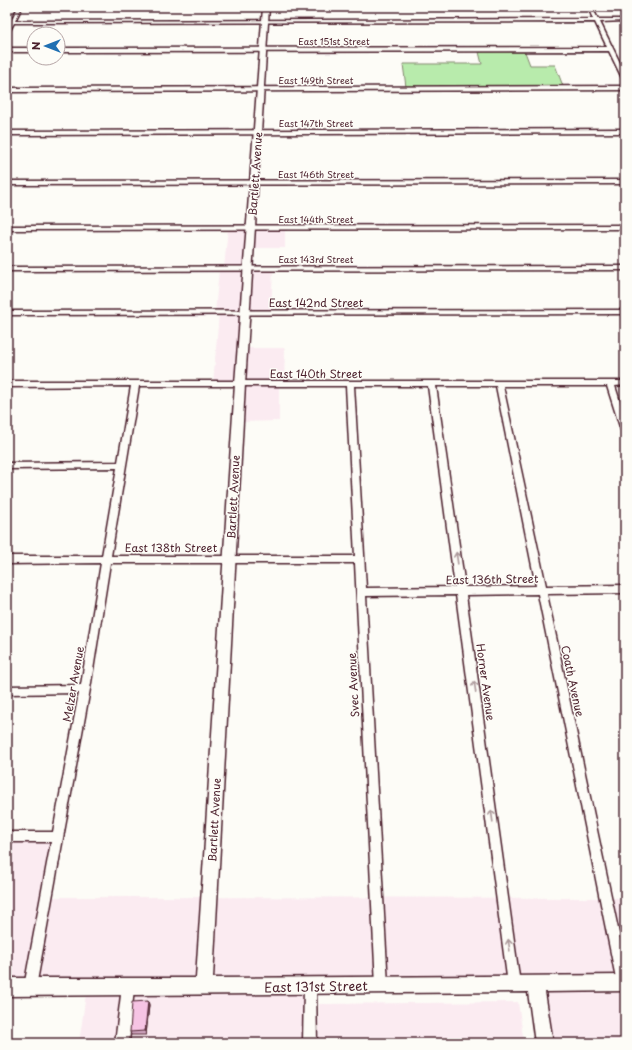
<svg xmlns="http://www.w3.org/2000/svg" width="632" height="1050" font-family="'Playpen Sans',sans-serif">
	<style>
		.built { fill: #fbebf1 }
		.green { fill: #b8ebac; stroke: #81856c }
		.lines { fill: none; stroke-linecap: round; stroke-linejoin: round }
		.street-casing { stroke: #4a1f2b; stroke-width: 3 }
		.secondary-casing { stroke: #4a1f2b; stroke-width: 3 }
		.street { fill: #fdfcf7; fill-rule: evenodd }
		.secondary { fill: #fdfcf7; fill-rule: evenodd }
		.wall { fill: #d4a9c4; stroke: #4a1f2b }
		.shaded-wall { fill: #ac89a0; stroke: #4a1f2b }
		.building { fill: #f6c4e4; stroke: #4a1f2b }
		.oneway { stroke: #ac999b }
		.labels { text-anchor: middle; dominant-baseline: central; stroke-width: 3; stroke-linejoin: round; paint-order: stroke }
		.far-street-label { font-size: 9px; fill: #4a1f2b; stroke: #fdfcf7 }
		.street-label { font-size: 11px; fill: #4a1f2b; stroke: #fdfcf7 }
		.near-street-label { font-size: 13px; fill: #4a1f2b; stroke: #fdfcf7 }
	</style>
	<rect width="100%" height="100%" fill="#fdfcf7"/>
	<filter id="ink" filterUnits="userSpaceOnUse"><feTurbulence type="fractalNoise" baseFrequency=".025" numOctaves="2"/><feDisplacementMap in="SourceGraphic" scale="8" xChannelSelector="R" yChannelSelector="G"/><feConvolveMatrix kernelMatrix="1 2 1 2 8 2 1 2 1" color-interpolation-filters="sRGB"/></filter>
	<g filter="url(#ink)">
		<!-- built -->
		<path class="built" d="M228,228h57v20h-35l-1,20 24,1 -2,44h-26l-2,35h42l-1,36h-5v37l-41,1 2,-38h-27l6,-71h-4l4,-44 5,-1z
			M7,837h51l-11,60 578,1v145h-81l-9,-59 -225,2v57h-231l8,-56h-80z
			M518,1002l6,41h-205v-39z"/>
		<!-- green -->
		<path class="green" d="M479,52h46l5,13h25l8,21 -157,1 -3,-23h79z"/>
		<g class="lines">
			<!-- street casing -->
			<g class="street-casing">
				<path id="street" d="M18,7h4l-7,14 578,-2 -5,-12h4l6,12h27v2l-25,1 25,51v7l-3,-2 -13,-27 -551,1v-4l549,-1 -12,-25 -581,1 -5,9 -2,1v-6l2,-4h-2v-2h4z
					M7,48h27v4h-27z
					M625,86v4l-618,2v-4z
					M625,129v4l-618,2v-4z
					M625,180v4l-618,1v-4z
					M625,225v4l-618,1v-4z
					M625,266v4l-618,1v-4z
					M625,310v4l-618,1v-4z
					M7,381h618v4l-10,1 10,31v16l-4,-3 -14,-44h-104l43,200 79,-1v8l-78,1 78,368v27h-2l-5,-1 -1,-5 -79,-389 -72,1 54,389 -1,5 -5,1 -5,-1 -1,-5 -52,-389 -90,1 22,389 -1,5 -5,1 -5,-1 -1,-5 -21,-422h-245l-20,126 -54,298 -1,5 -5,1 -5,-1 -1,-5 27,-145h-44v-10h46l26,-139 -72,1v-8l74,-1 20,-122 -94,1v-8h95l15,-88 -110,1v-6l111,-1 13,-76 -124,1zM139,386h207l9,170h-244zM354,386h74l27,201 -89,1zM436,386h60l40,200 -71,1z
					M310,980l5,1 1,5 1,57h-14l1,-57 1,-5z
					M128,981l5,1 1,5 -5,56h-14l7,-56 1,-5z"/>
			</g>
			<!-- secondary casing -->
			<g class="secondary-casing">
				<path id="secondary" d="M263,7h6l-24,377 -32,594 412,-3v16l-80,1 8,51h-18l-7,-51 -521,4v-18h189l39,-594z"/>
			</g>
			<!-- street -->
			<use href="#street" class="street"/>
			<!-- secondary -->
			<use href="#secondary" class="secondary"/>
		</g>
		<!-- wall -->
		<path class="wall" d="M148,1001l1,4 -3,30h-15l-1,-3z"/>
		<!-- shaded-wall -->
		<path class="shaded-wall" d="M148,1001l1,4 -3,30 -1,-4z"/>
		<!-- building -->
		<path class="building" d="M148,1001l-3,30 -15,1 2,-30z"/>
		<!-- one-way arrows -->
		<defs><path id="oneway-shaft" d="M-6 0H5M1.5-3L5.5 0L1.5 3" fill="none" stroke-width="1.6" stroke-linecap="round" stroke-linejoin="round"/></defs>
		<g class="oneway">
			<use href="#oneway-shaft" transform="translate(457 558) rotate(-98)"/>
			<use href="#oneway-shaft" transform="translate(475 687) rotate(-98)"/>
			<use href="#oneway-shaft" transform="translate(492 816) rotate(-98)"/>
			<use href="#oneway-shaft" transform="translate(509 945) rotate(-98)"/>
		</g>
	</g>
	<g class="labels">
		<!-- far-street labels -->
		<g class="far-street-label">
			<text x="334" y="41">East 151st Street</text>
			<text x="316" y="80">East 149th Street</text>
			<text x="316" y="123">East 147th Street</text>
			<text x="316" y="174">East 146th Street</text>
			<text x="316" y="219">East 144th Street</text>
			<text x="316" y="259">East 143rd Street</text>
		</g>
		<!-- street labels -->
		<g class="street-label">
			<text transform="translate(255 174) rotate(-86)">Bartlett Avenue</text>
			<text x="316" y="302">East 142nd Street</text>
			<text x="316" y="373">East 140th Street</text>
			<text transform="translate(233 497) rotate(-87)">Bartlett Avenue</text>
			<text x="171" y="547">East 138th Street</text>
			<text transform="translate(492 579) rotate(-1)">East 136th Street</text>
			<text transform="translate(573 681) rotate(78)">Coath Avenue</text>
			<text transform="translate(486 682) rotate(82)">Horner Avenue</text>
			<text transform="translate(73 684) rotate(-80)">Melzer Avenue</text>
			<text transform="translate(353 685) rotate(-93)">Svec Avenue</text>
			<text transform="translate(214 820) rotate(-87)">Bartlett Avenue</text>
		</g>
		<!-- near-street labels -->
		<g class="near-street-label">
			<text transform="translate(316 986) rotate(-1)">East 131st Street</text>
		</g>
	</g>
	<!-- margin -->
	<rect width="632" height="1050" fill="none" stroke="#fdfcf7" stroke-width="24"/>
	<rect x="12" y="12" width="608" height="1026" fill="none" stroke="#4a1f2b" stroke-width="1.5" filter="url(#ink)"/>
	<!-- north arrow -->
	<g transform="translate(46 46) rotate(270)"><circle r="19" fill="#fdfcf7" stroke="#b5a4a5"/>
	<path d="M0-3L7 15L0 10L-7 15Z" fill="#1f6fb2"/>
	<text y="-6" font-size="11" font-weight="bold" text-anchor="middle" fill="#4a1f2b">N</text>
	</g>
</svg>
